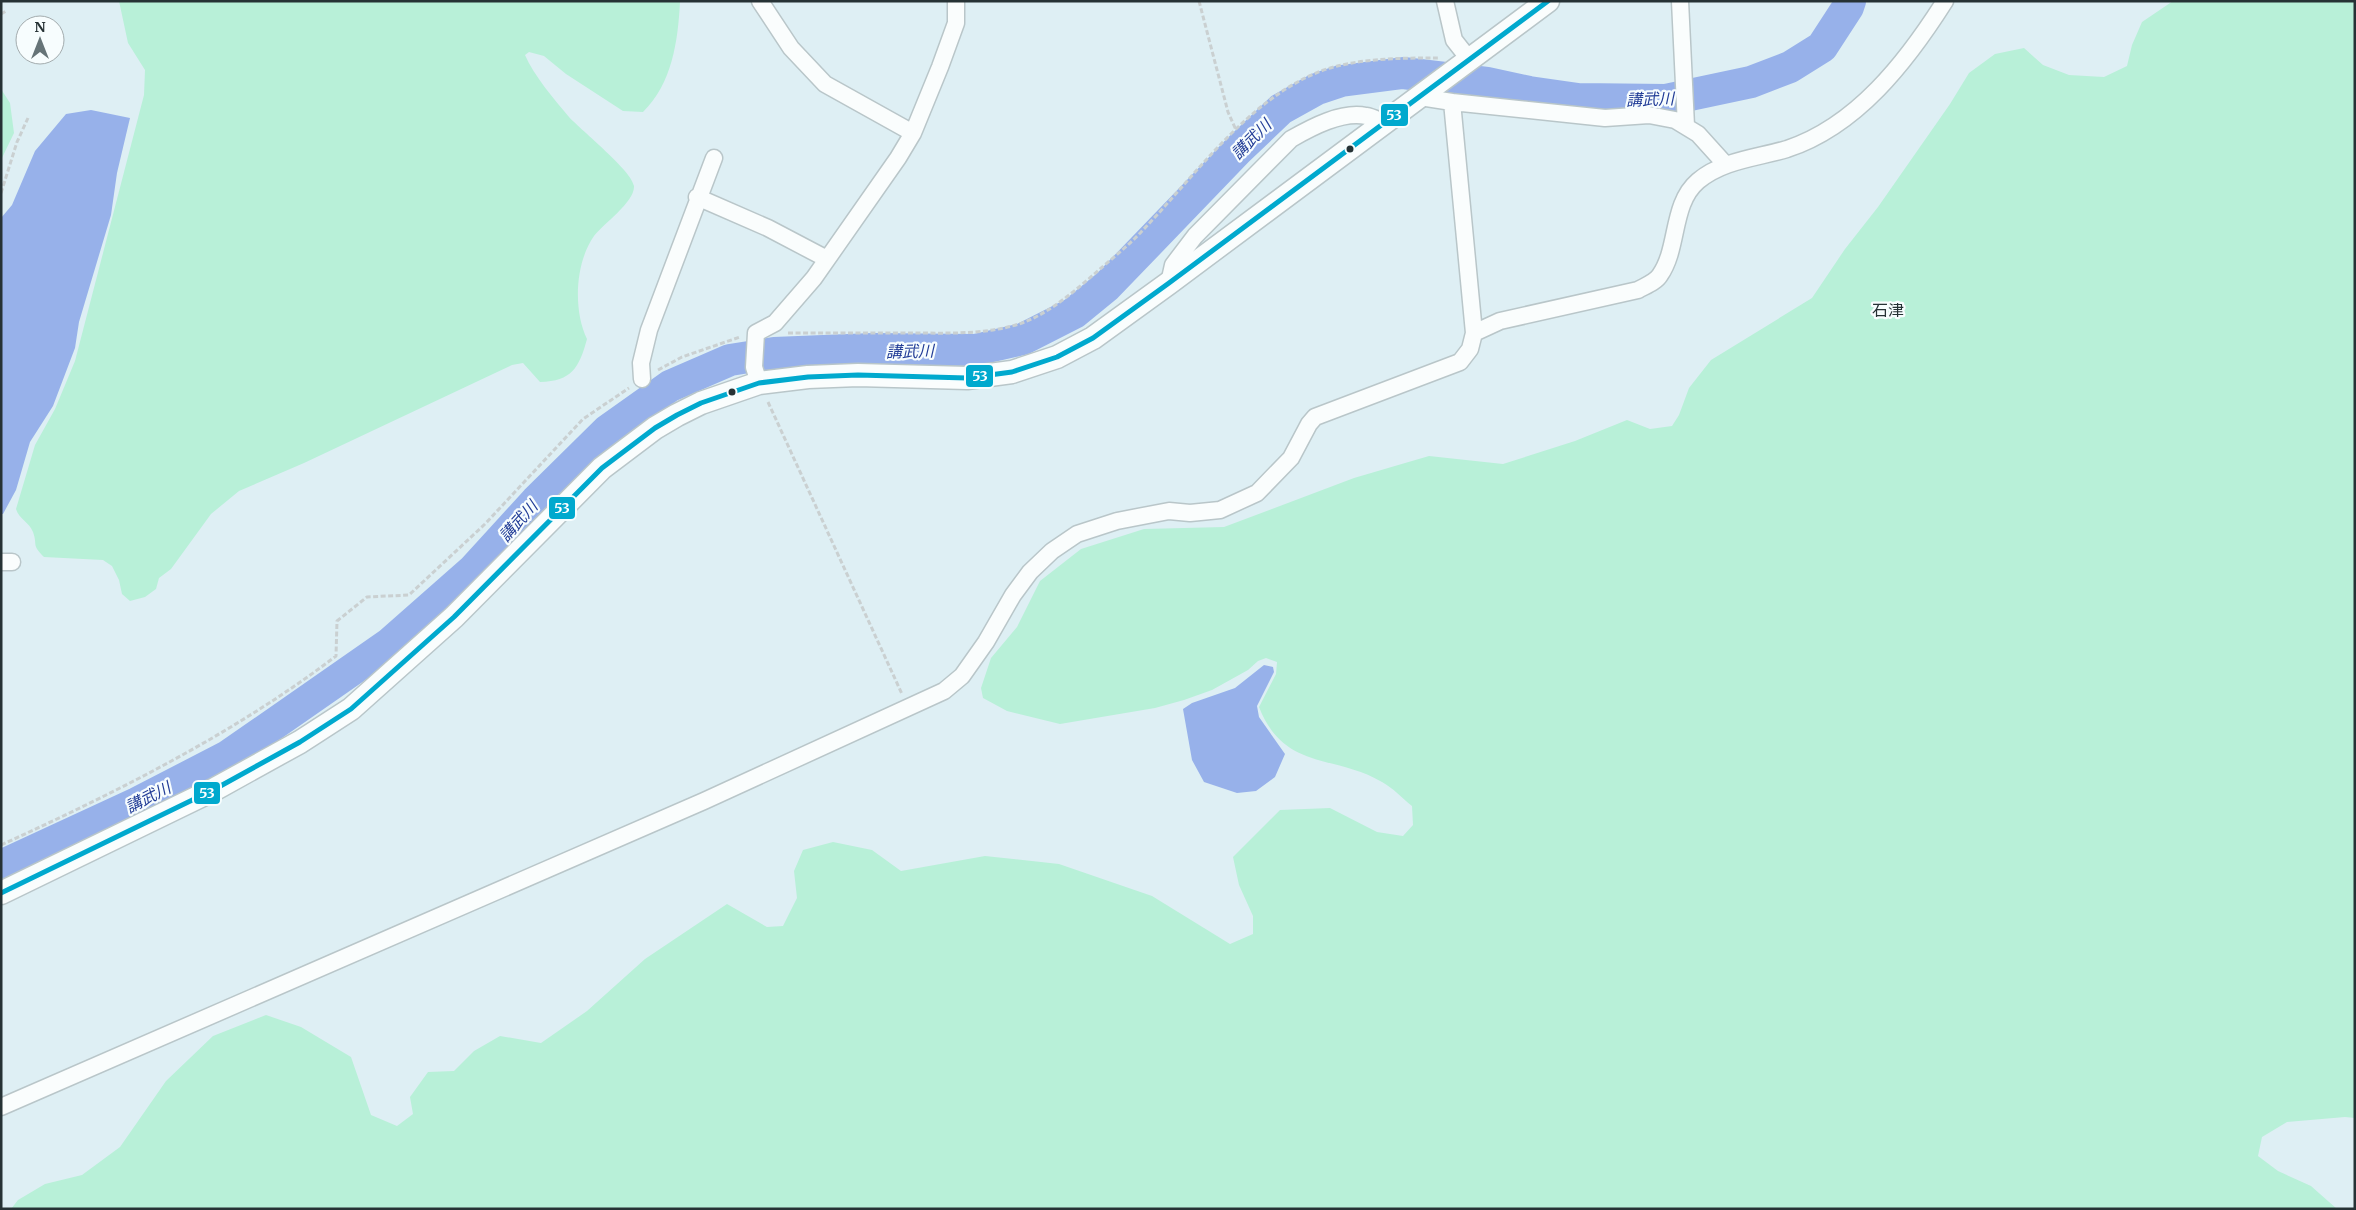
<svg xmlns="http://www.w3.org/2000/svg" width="2356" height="1210" font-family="Merriweather,'Noto Sans JP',serif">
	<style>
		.green { fill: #b8f0d8 }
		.water { fill: #97b1ea }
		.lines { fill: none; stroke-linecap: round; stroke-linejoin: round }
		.river { stroke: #97b1ea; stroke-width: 32 }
		.street-casing { stroke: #b9c6c9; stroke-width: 19 }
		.secondary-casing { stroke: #b9c6c9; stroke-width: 25 }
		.path { stroke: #cad0d1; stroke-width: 3; stroke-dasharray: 5 2.5; stroke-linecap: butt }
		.street { stroke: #fafdfd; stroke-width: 16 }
		.secondary { stroke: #fafdfd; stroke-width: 22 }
		.bus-1-casing { stroke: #f7fdfe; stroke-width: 9 }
		.bus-1 { stroke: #00a9ce; stroke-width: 5 }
		.bus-dot { fill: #263235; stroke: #f7fdfe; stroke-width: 2 }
		.labels { text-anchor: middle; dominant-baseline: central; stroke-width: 4.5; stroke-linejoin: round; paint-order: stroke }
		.water-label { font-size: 16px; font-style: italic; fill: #223d97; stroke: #f7fdfe }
		.neighbourhood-label { font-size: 16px; fill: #263235; stroke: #f7fdfe }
		.line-badge { stroke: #f7fdfe; stroke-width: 2 }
		.badge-label { font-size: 14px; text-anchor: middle; font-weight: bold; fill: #fff }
	</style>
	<rect width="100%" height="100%" fill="#deeff4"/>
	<!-- green -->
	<path class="green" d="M119,1l561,1c-2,39 -8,82 -37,110l-20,-1 -57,-37 -22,-18 -15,-4 -4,3c9,21 29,44 44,62 13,14 63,54 65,69 1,16 -31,38 -40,50 -19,27 -21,74 -7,103 -8,29 -15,42 -47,43l-17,-19 -11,2 -208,98 -65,28 -28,23 -40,55 -12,9 -3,11 -11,8 -15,4 -8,-7 -3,-14 -7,-14 -9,-6 -59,-3c-13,-13 -6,-11 -11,-25 -4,-10 -14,-13 -17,-23l19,-64 20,-36 20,-48 69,-266 1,-25 -17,-27z
		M2173,1h182v1117l-10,-1 -58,5 -25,15 -4,19 20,15 33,15 26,23h-2326l7,-9 27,-16 37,-9 38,-28 46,-66 47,-45 53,-21 35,12 50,30 20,58 26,11 16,-12 -3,-17 18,-25 26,-1 20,-20 26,-15 41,7 46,-32 58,-52 82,-55 40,23 16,-1 14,-28 -3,-27 9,-21 30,-8 39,8 29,21 84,-15 74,8 93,32 78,48 23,-10v-18l-14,-31 -6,-28 47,-47 50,-2 47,24 26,4 10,-11 -1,-19c-10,-8 -19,-18 -30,-24 -47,-28 -98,-11 -123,-75l17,-33 1,-12 -11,-4 -8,3 -10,9 -36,20 -28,10 -29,8 -95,16 -53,-13 -24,-13 -2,-10 10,-30 26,-31 23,-46 41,-32 63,-20 80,-2 130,-49 75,-22 74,8 72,-23 52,-21 23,9 22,-3 7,-11 10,-27 22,-28 101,-62 33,-49 33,-42 72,-103 19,-31 26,-19 29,-6 19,17 26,10 35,2 23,-11 5,-21 10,-23z
		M1,89l9,14 4,30 -13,27z"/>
	<!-- water -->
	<path class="water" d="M91,110l39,8 -13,55 -6,42 -32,107 -4,26 -22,58 -23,36 -14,48 -13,24h-2v-296l11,-13 23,-54 31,-37z
		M1264,665l9,2 1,5 -17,34 2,11 26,37 -10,23 -19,14 -19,2 -33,-11 -12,-22 -9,-51 9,-6 43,-15z"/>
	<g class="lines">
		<!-- river -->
		<path class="river" d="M1,866l136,-63 91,-47 161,-112 84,-74 63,-69 72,-71 62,-44 60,-26 44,-7 99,-4 102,1 48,-11 51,-26 33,-27 131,-136 43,-41 36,-20 24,-8 62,-8 84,10 42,9 49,7 88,1 85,-18 39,-15 32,-20 26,-40 2,-6"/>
		<!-- street casing -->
		<g class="street-casing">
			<path id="street" d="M760,1l31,47 34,36 88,49
				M1445,1l9,39 15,19
				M1680,1l6,125
				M1452,102l153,16 44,-3 26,5 23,14 28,31
				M697,197l71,31 59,31
				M1169,283l4,-18 22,-29 96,-97c21,-12 51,-28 75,-23 7,1 13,5 19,7
				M1474,333l26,-12 138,-31c7,-4 18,-8 22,-15 19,-27 11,-71 38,-94 25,-21 59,-23 89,-32 70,-23 120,-88 158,-148
				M642,379l-1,-16 8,-33 65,-172
				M759,383l-5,-16 2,-34 19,-10 39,-45 84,-120 15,-25 27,-66 16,-44v-22
				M1,562h11
				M1,1107l703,-306 240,-110 18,-15 24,-34 27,-47 17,-23 22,-21 25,-17 40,-13 52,-10 21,2 30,-3 37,-17 34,-35 18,-34 6,-7 145,-55 10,-13 4,-16 -22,-231 -32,-5"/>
		</g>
		<!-- secondary casing -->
		<g class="secondary-casing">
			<path id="secondary" d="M1,893l214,-104 85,-47 51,-33 103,-92 148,-149 53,-40 22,-13 24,-12 58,-20 49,-6 50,-2 109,3 45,-6 45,-15 36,-19 76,-55 379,-282"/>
		</g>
		<!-- path -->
		<path class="path" d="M1199,1l29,111 8,18
			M1,14l5,-3
			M1,193l16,-51 11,-24
			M788,333c41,0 81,0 122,0 36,0 74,2 109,-9 30,-10 57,-34 81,-55 14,-12 29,-24 42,-38 53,-55 106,-132 179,-160 36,-13 79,-13 117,-13
			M658,370l24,-13 58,-20
			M768,402l134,292
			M1,845c116,-53 234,-112 335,-189l1,-35 30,-24 42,-2 76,-71 98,-105 46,-31"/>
		<!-- street -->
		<use href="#street" class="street"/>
		<!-- secondary -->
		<use href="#secondary" class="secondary"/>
		<!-- bus-1 casing -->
		<g class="bus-1-casing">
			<path id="bus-1" d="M1,893l214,-104 85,-47 51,-33 103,-92 148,-149 53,-40 22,-13 24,-12 58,-20 49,-6 50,-2 109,3 45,-6 45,-15 36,-19 76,-55 379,-282"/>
		</g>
		<!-- bus-1 -->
		<use href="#bus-1" class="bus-1"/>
	</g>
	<!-- markers -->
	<g class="bus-dot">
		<circle cx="1350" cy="149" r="4.5"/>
		<circle cx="732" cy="392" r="4.5"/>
	</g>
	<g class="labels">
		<!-- water labels -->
		<g class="water-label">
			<text transform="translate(1650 99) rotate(-2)">講武川</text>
			<text transform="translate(1251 139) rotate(-45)">講武川</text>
			<text transform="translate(910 351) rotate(-1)">講武川</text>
			<text transform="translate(518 521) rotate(-48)">講武川</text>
			<text transform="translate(148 797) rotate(-27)">講武川</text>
		</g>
		<!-- neighbourhood labels -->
		<g class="neighbourhood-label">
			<text x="1888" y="310">石津</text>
		</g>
	</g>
	<g class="line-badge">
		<rect x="1380" y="103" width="29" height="24" rx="5" fill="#00a9ce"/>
		<rect x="965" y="364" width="29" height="24" rx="5" fill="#00a9ce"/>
		<rect x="548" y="496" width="28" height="24" rx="5" fill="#00a9ce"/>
		<rect x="193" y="781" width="28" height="24" rx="5" fill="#00a9ce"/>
	</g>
	<g class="badge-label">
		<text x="1394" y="120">53</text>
		<text x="980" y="381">53</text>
		<text x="562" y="513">53</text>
		<text x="207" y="798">53</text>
	</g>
	<!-- border -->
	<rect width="2356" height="1210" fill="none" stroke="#263235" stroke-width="5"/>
	<!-- north arrow -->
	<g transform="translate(40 40)"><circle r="24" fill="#f7fdfe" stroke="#a3acae"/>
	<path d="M0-4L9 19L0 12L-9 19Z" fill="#667478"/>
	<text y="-8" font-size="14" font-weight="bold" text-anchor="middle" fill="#263235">N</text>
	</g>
</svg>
